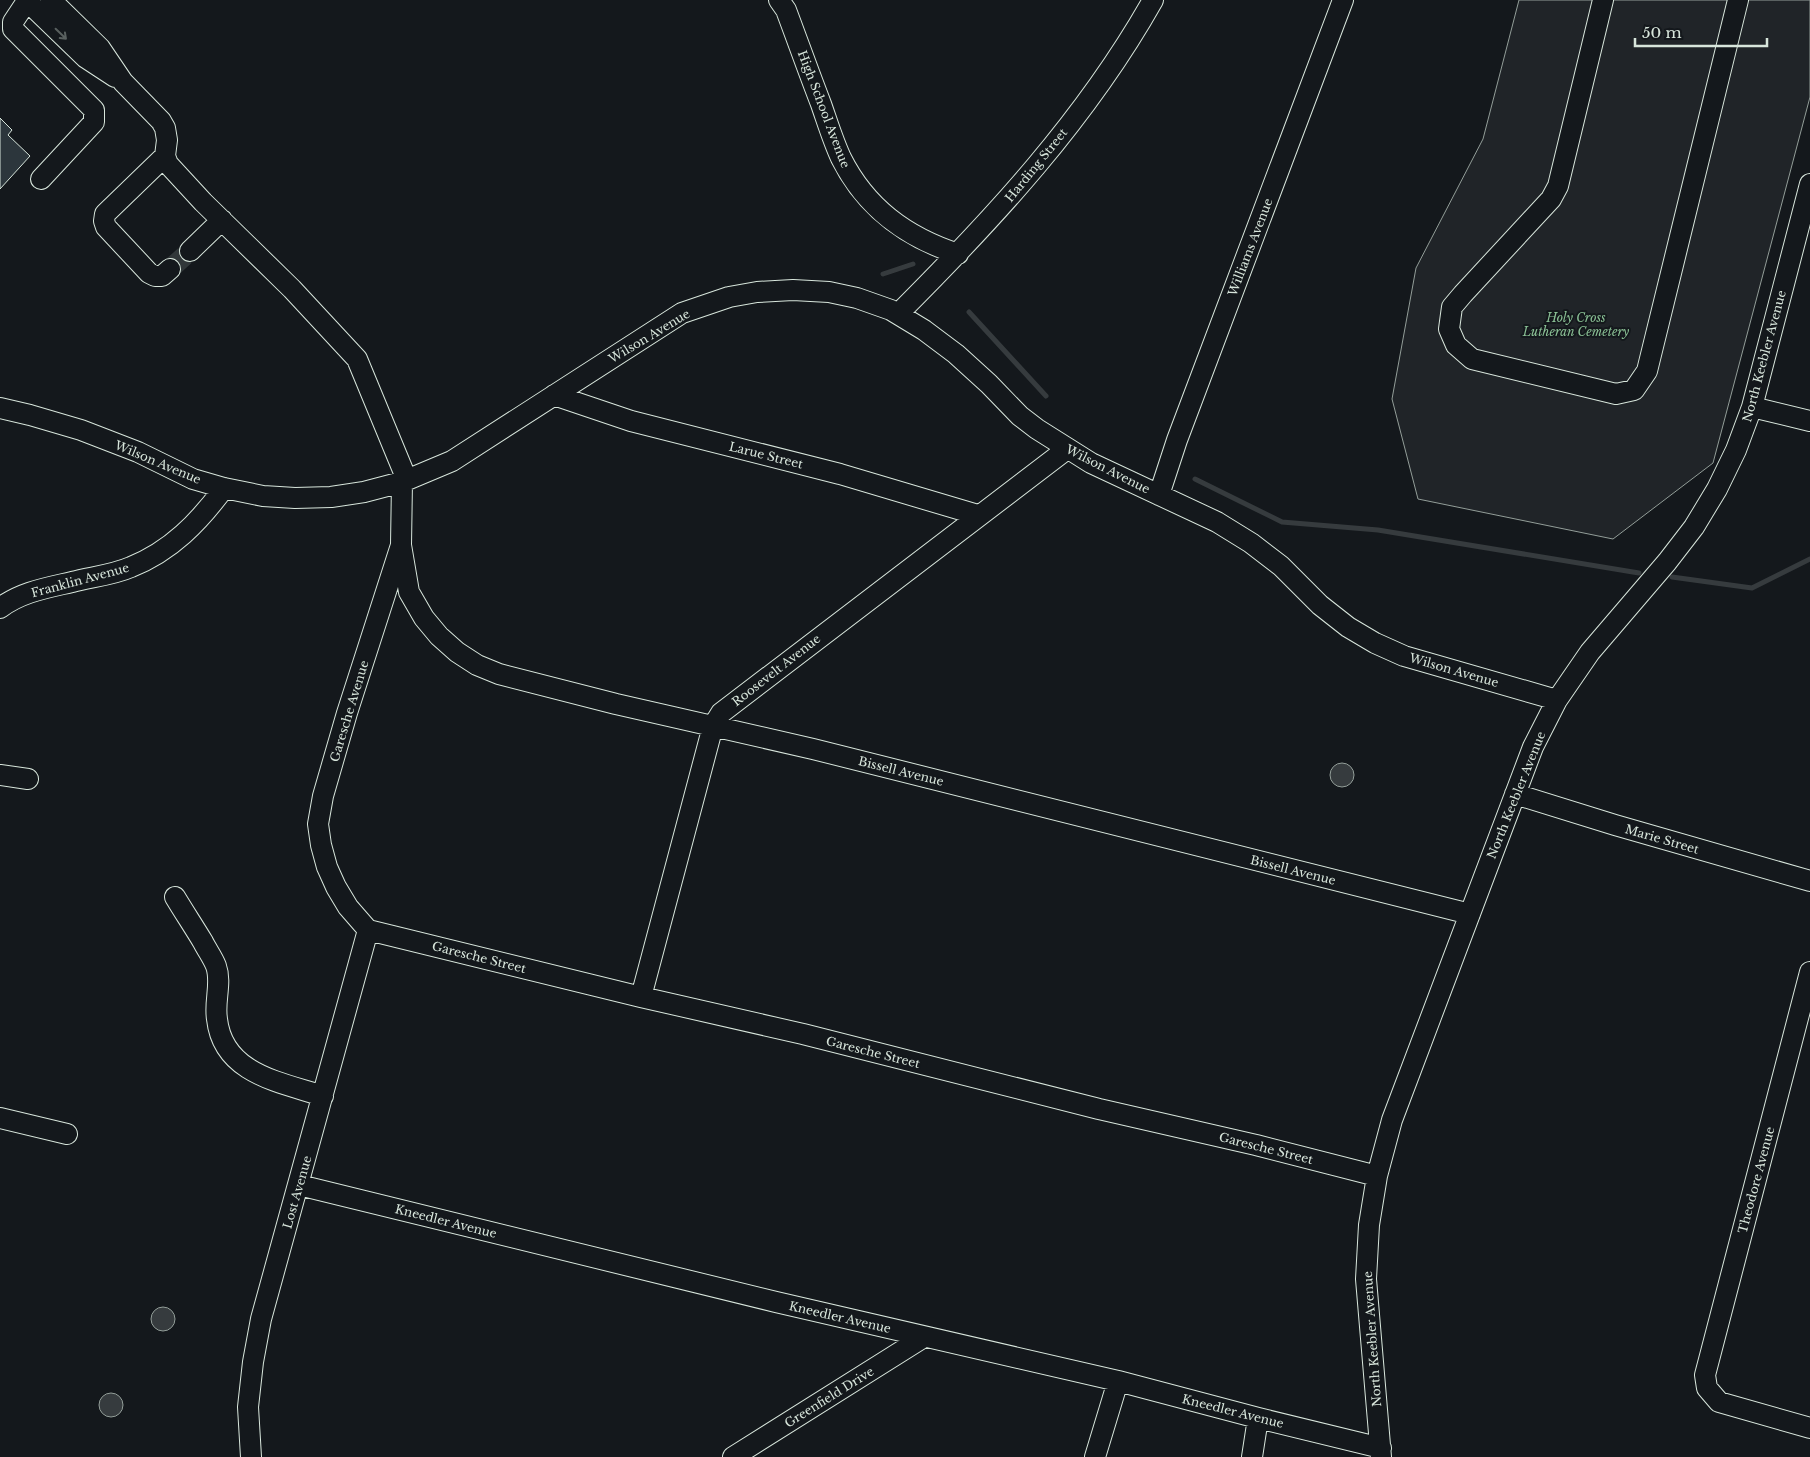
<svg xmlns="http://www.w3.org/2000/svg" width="1810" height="1457" font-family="'Libre Baskerville',serif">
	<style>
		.green { fill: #202428; stroke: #939e99 }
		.water { fill: #363b3e; stroke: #939e99 }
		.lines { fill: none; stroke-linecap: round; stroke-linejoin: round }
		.stream { stroke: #363b3e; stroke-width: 5 }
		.building { fill: #2c363c; stroke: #d8e6dc }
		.minor-tunnel { stroke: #313739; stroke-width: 20; stroke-dasharray: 20 10; stroke-linecap: butt }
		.minor-casing { stroke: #d8e6dc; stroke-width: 22 }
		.minor { stroke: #14181c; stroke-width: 20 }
		.oneway { stroke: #59605f }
		.labels { text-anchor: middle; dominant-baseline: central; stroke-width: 4; stroke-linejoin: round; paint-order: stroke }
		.street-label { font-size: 12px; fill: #d8e6dc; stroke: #14181c }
		.park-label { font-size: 12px; font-style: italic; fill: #8ac095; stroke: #14181c }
	</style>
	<rect width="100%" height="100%" fill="#14181c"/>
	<!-- green -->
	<path class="green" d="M1519,0h291v97l-97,366 -100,76 -195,-40 -26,-100 24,-131 67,-129z"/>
	<!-- water -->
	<path class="water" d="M1330 775a12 12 0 1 1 24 0a12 12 0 1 1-24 0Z
		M151 1319a12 12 0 1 1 24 0a12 12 0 1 1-24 0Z
		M99 1405a12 12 0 1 1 24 0a12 12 0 1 1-24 0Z"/>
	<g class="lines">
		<!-- stream -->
		<path class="stream" d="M883,274l30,-10
			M969,312l77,84
			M1195,479l87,43 96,8 261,43
			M1672,577l80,11 58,-29"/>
	</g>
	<!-- building -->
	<path class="building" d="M0,118l12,12 -4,5 22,21 -30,33z"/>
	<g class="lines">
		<!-- minor-tunnel -->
		<path class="minor-tunnel" d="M170,269l20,-18"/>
		<!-- minor casing -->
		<g class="minor-casing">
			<path id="minor" d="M26,0l60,58 29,19
				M51,0l49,48 23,34 38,39 4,7 2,12 -2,16 3,8 35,38 89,87 65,70 50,121
				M779,0l7,10c12,32 23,63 35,94 6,17 12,37 20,54 25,50 65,79 117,96
				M1603,0l-45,186 -7,13 -88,95 -11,13 -3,22 7,16 16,14 144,35 18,-4 13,-19 91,-371
				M27,1l-14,21v7l81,81v12l-53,57
				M165,156l-60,58 -1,7 2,6 43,46 6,3h7l8,-7
				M190,251l32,-31
				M898,314c95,-95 188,-195 255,-314
				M554,395l77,26 209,53 138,41
				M1752,407l58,14
				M0,408l30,7 51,15 57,22 55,27 31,9 39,8 32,2 36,-1 33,-5 38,-10 50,-21 230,-148 47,-16 28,-5 36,-2 36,2 28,6 34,12 33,20 32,24 33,30 31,32 17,13 54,34 126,59 34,21 30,23 39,39 28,22 27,16 29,13 153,44
				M1159,495l18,-55 166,-440
				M401,545l8,47 15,26 15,18 18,16 20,13 22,9 117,30 197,45 657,165
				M0,608c21,-16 46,-20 72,-26 19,-5 41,-7 59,-15 40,-16 68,-45 93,-79
				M0,775l28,4
				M1515,794l100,31 195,56
				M175,897c9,15 19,30 28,45 4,8 10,16 13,24 6,17 -2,35 1,53 6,55 63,63 106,77
				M368,930l273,67 162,37 296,75 157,36 121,31
				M368,930l-20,-23 -12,-20 -9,-20 -6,-22 -3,-21 5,-28 24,-83 54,-168 1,-63
				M1810,972l-105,403 2,13 12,14 91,26
				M641,997l72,-271 8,-13 346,-264
				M0,1118l67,16
				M299,1185l477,117 342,79 140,37 123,30
				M251,1457l-3,-50 5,-45 8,-43 107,-389
				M733,1457l191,-120
				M1095,1457l23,-76
				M1252,1457l6,-39
				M1381,1457l-15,-178 3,-54 8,-49 15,-56 141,-373 24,-47 33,-48 77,-90 27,-35 23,-38 19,-39 16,-43 58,-223"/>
		</g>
		<!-- minor -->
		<use href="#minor" class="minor"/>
	</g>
	<!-- one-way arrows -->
	<defs><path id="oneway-shaft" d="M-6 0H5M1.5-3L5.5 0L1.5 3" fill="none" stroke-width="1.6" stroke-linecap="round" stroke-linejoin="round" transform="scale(1.25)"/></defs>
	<use class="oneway" href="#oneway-shaft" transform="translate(61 34) rotate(44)"/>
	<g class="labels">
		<!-- street labels -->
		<g class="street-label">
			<text transform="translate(824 109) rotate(69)">High School Avenue</text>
			<text transform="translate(1036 165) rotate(-51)">Harding Street</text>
			<text transform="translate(1250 247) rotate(-69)">Williams Avenue</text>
			<text transform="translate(649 336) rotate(-31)">Wilson Avenue</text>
			<text transform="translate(1764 356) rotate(-75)">North Keebler Avenue</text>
			<text transform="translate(766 455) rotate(14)">Larue Street</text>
			<text transform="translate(158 462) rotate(23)">Wilson Avenue</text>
			<text transform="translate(1108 469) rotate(27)">Wilson Avenue</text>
			<text transform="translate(80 580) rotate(-15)">Franklin Avenue</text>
			<text transform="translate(776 670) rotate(-38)">Roosevelt Avenue</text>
			<text transform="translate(1454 670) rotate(16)">Wilson Avenue</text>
			<text transform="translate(349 711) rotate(-73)">Garesche Avenue</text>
			<text transform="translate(901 771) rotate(14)">Bissell Avenue</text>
			<text transform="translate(1516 795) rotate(-68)">North Keebler Avenue</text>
			<text transform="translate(1662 839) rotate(16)">Marie Street</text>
			<text transform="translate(1293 870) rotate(14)">Bissell Avenue</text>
			<text transform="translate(479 957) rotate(14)">Garesche Street</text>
			<text transform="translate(873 1052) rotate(14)">Garesche Street</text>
			<text transform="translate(1266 1148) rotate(14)">Garesche Street</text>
			<text transform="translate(1756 1180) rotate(-75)">Theodore Avenue</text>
			<text transform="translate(297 1192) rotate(-74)">Lost Avenue</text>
			<text transform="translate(446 1221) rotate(14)">Kneedler Avenue</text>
			<text transform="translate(840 1317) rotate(13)">Kneedler Avenue</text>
			<text transform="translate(1372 1339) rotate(-94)">North Keebler Avenue</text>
			<text transform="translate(829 1397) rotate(-32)">Greenfield Drive</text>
			<text transform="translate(1233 1411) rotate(14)">Kneedler Avenue</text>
		</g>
		<!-- park labels -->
		<g class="park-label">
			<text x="1576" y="317">Holy Cross<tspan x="1576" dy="14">Lutheran Cemetery</tspan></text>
		</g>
	</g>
	<!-- scale -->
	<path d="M1635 38v8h132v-8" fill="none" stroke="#d8e6dc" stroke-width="2.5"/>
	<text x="1642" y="38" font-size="15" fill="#d8e6dc" stroke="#14181c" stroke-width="4" paint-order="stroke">50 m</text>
</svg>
